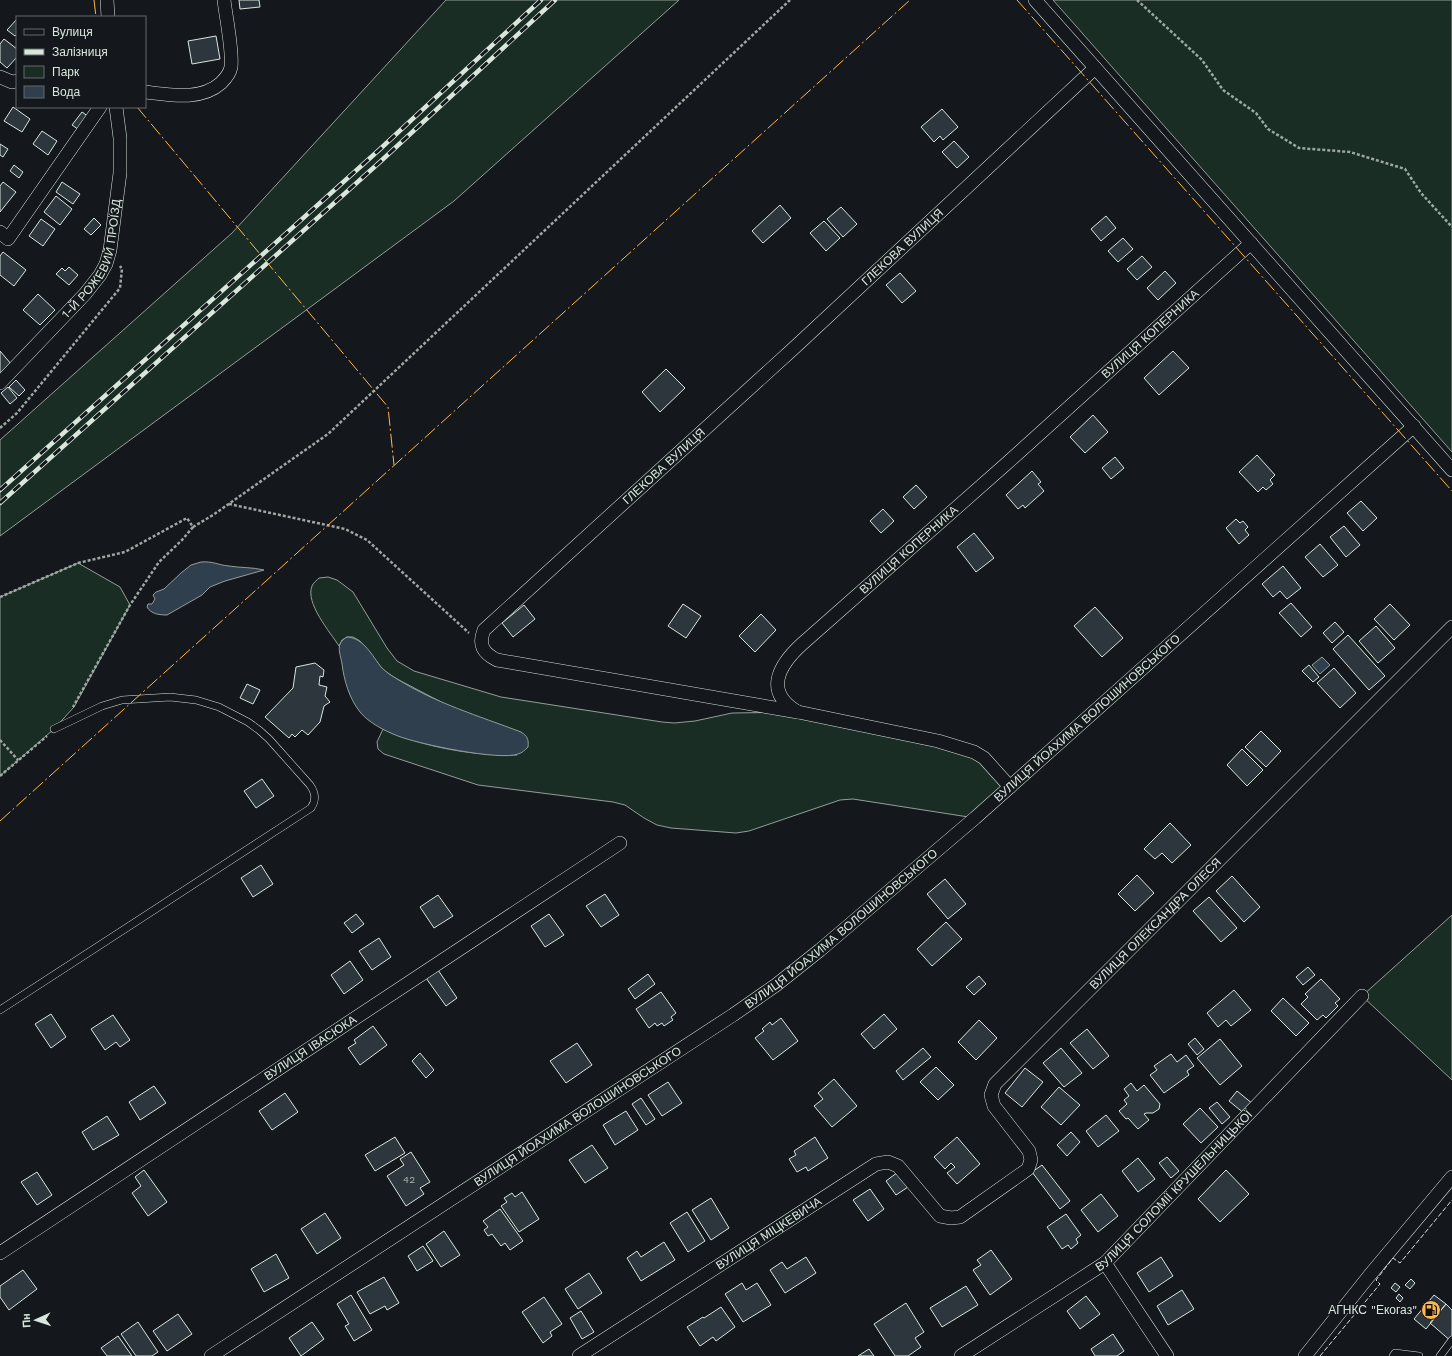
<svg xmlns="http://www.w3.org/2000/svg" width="1452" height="1356" font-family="'Work Sans',sans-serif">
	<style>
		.green { fill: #1a2d24; stroke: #939e99 }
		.water { fill: #2f3f4d; stroke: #939e99 }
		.building { fill: #2c363c; stroke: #d8e6dc }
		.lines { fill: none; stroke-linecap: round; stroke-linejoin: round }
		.service-casing { stroke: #d8e6dc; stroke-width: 8 }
		.minor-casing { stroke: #d8e6dc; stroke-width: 14 }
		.path { stroke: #9da8a2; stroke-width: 2.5; stroke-dasharray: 3 2; stroke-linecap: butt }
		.service { stroke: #14181c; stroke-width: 7 }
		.minor { stroke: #14181c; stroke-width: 13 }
		.rail-casing { stroke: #d8e6dc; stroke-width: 4.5 }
		.rail { stroke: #14181c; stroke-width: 3; stroke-dasharray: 9; stroke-linecap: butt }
		.fence { stroke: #d8e6dc; stroke-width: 1; stroke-dasharray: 5 2; stroke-linecap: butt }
		.power { stroke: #ffb74d; stroke-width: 1; stroke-dasharray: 14 3 2 3; stroke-linecap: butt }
		.labels { text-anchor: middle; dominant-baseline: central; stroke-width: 3; stroke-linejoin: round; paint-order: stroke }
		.number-label { font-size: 10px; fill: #adbab4 }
		.street-label { font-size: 12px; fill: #d8e6dc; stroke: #14181c }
		.poi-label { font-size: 12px; fill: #d8e6dc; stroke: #14181c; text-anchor: end }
	</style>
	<rect width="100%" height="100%" fill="#14181c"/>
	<!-- green -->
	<path class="green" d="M446,0h233l-225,201 -454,335v-96l232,-207z
		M1053,0h399v452z
		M78,563l42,24 10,18 -56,102 -20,22 -54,47v-179z
		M328,577l9,3 16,12 34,56 10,13 17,10 87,26 161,25 12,1 21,-2 37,-8 66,-1 176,40 36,35 -35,31 -122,-19 -13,1 -91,31 -13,2 -65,-5 -14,-3 -13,-7 -19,-13 -12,-3 -135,-17 -94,-31 -6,-5 -1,-7 6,-13c40,18 90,27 134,26l-74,-52 -46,-24 -14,-9 -23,-29 -7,-4h-6l-5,3 -3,6c-9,-14 -34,-43 -27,-60 1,-3 5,-6 7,-8z
		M1452,915v165l-90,-84z"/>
	<!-- water -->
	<path class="water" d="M201,562c12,-1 17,3 28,4 12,2 23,1 35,4l-39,11 -15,6 -8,8 -35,20c-8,0 -16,-1 -20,-8l1,-3h4l3,-5 -2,-4 3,-3 8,-3 17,-16 10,-8z
		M347,637c17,1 25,19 35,31 4,4 10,8 15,11 38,24 82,37 124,53 6,4 8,7 7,15 -3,3 -6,6 -10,7 -18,7 -100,-10 -120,-18 -13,-5 -29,-13 -38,-24 -11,-14 -16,-32 -18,-48 -2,-12 -7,-20 5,-27z
		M1322,657l8,8 -10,9 -8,-9z"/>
	<!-- building -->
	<path class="building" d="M239,0h20l1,7 -20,2z
		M17,19v15l-2,2 -8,-6z
		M216,36l4,23 -28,5 -4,-23z
		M4,39l13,10v8l-10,11 -7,-6v-18z
		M13,107l17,12 -8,13 -18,-11z
		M942,109l16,18 -15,13 -3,-4 -6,6 -13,-15z
		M82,112l10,7 -10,13 -10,-7z
		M42,131l15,10 -9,14 -15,-11z
		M954,141l15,16 -12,11 -15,-16z
		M0,144l8,5 -5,8 -3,-2z
		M14,165l9,7 -4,6 -9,-7z
		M3,182l13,10 -16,20v-26z
		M62,182l18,12 -7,10 -17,-12z
		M56,196l16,13 -12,16 -16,-13z
		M780,205l11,13 -28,25 -11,-12z
		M841,207l16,17 -14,13 -16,-18z
		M1106,216l10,12 -15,13 -10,-12z
		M94,218l7,7 -10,10 -7,-6z
		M41,219l14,10 -12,17 -14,-10z
		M824,221l16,17 -14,13 -16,-18z
		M1123,238l10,11 -15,13 -10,-11z
		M3,252l23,18 -12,16 -14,-11v-19z
		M1142,256l10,11 -15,13 -10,-11z
		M69,267l9,8 -9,10 -13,-11 6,-6 3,3z
		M1165,271l11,12 -18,17 -11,-12z
		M900,273l16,18 -14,12 -16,-18z
		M38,294l17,16 -15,15 -17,-15z
		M0,351l12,14 -12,10z
		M1173,351l16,17 -30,27 -15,-17z
		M666,369l19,19 -25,24 -18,-20z
		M16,380l9,10 -6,6 -10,-9z
		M8,387l9,11 -7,6 -9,-11z
		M1093,415l15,17 -23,21 -15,-16z
		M1257,455l18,20 -5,5 3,4 -7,6 -3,-3 -5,5 -19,-20z
		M1115,457l9,11 -13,11 -9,-11z
		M1032,471l9,11 -3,2 6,7 -19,17 -2,-3 -5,4 -12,-14z
		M916,485l11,12 -13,12 -11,-12z
		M1361,501l16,17 -14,13 -16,-18z
		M883,509l11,12 -13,12 -11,-12z
		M1236,519l4,4 3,-2 5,6 -3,3 4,5 -10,9 -13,-16z
		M1344,526l16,19 -14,12 -16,-20z
		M974,533l20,25 -18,14 -19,-25z
		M1320,544l18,21 -15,12 -18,-20z
		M1283,566l18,22 -14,11 -7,-8 -7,6 -11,-13z
		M1291,603l21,24 -11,10 -22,-24z
		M683,604l18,12 -15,22 -18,-12z
		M1390,604l20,21 -16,15 -20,-21z
		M524,605l11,14 -22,18 -11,-14z
		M1095,607l28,31 -21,19 -28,-31z
		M761,614l15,16 -21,22 -16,-16z
		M1335,622l9,10 -12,11 -9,-10z
		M1376,626l19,22 -17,15 -19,-22z
		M1348,635l37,41 -16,14 -36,-41z
		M315,663l9,7 -1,7 -3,-1 -1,9 8,2 -2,9 5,6 -6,4 -4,16 -12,13 -6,-5 -7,7 -3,-3 -3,4 -24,-21 28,-29 3,-21z
		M1309,665l10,12 -6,5 -11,-11z
		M1334,668l22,25 -16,15 -23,-25z
		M247,684l13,6 -7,14 -13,-6z
		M1261,731l20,20 -15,16 -21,-20z
		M1242,749l21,21 -16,16 -20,-21z
		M262,779l12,17 -18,12 -12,-17z
		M1170,823l21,22 -19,18 -10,-10 -7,6 -11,-10z
		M261,865l12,19 -20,13 -12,-19z
		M1137,875l17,18 -19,18 -17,-17z
		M1232,876l28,31 -16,15 -28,-31z
		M945,879l21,25 -18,15 -21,-25z
		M605,894l14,21 -18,12 -15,-21z
		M438,895l15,21 -19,12 -14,-21z
		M1209,897l28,31 -16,14 -28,-31z
		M356,914l8,10 -12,9 -8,-10z
		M549,914l15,21 -19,12 -14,-21z
		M946,922l16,17 -30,27 -15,-17z
		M379,938l12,19 -19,13 -13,-19z
		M350,961l13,19 -19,14 -13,-19z
		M1308,967l7,8 -12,10 -7,-8z
		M438,970l19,28 -11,8 -20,-28z
		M648,974l7,10 -20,15 -7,-10z
		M979,976l7,8 -12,11 -8,-8z
		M1321,979l19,20 -5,4 3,3 -12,12 -3,-3 -6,5 -16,-16 7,-7 -3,-3z
		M1234,990l17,20 -20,16 -5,-6 -8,7 -11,-14z
		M661,992l15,21 -5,4 2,3 -9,6 -2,-3 -5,3 -2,-3 -6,5 -13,-19z
		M1283,998l26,25 -13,13 -25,-25z
		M51,1014l15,23 -15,11 -16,-24z
		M884,1014l13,15 -23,20 -13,-15z
		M113,1015l17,25 -10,7 -4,-5 -11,8 -14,-21z
		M781,1018l17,23 -25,19 -18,-22 9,-7 -2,-2 8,-7 2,3z
		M979,1020l18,18 -21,22 -18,-18z
		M373,1026l14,19 -27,20 -12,-17 8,-5 -2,-3z
		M1087,1029l22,27 -16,13 -23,-26z
		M1195,1038l9,11 -7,6 -9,-11z
		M1220,1039l22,27 -22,19 -23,-27z
		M577,1043l15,22 -26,18 -16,-22z
		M923,1048l8,9 -28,23 -7,-9z
		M1061,1048l21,25 -18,14 -21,-24z
		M420,1053l14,17 -8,8 -14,-17z
		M1171,1054l6,8 9,-7 8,11 -7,5 2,4 -25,18 -14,-18 7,-5 -3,-4z
		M936,1067l18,18 -16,15 -18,-18z
		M1025,1068l18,14 -21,25 -17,-14z
		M834,1079l23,27 -25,21 -18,-21 9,-7 -5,-6z
		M668,1082l14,21 -20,13 -14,-21z
		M1131,1083l6,8 7,-6 16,19 -1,5 -6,4h-7l-2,1 5,6 -11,9 -10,-11 -2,1 -7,-8 8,-7 -3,-4 5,-4 -5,-7z
		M154,1086l12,17 -26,17 -11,-18z
		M1059,1087l21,18 -19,20 -20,-18z
		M1237,1091l16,13 -8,10 -16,-13z
		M285,1093l13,19 -26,18 -13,-19z
		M641,1098l14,21 -9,6 -14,-21z
		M1217,1102l13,15 -8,7 -13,-16z
		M1200,1108l18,19 -17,16 -18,-19z
		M626,1111l12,19 -23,15 -12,-20z
		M1106,1115l13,16 -21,16 -12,-16z
		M107,1116l12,19 -26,15 -11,-18z
		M1071,1132l9,10 -13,14 -10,-11z
		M395,1137l10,16 -30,18 -10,-16z
		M815,1137l13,21 -20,13 -2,-4 -9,5 -8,-13 7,-4 -2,-4z
		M957,1137l23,27 -23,20 -10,-11 8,-6 -4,-4 -6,6 -11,-12z
		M592,1145l16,23 -23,15 -16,-23z
		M411,1152l19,30 -10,6 4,6 -18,12 -19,-30 17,-11 -4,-6z
		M1167,1157l12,14 -8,7 -12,-15z
		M1138,1158l17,21 -17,13 -16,-21z
		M1042,1165l28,36 -10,8 -28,-37z
		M144,1170l23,32 -19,14 -16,-23 9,-7 -6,-9z
		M1226,1170l23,24 -29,28 -22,-23z
		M37,1172l15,23 -15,10 -16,-23z
		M898,1172l10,15 -12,8 -10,-14z
		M870,1189l14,20 -16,12 -15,-21z
		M522,1192l17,27 -20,13 -18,-26 6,-4 -3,-4 8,-5 3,4z
		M1101,1194l17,22 -20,16 -17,-22z
		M711,1198l18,30 -18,12 -19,-30z
		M500,1209l23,32 -13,9 -5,-7 -4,3 -9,-12 -4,2 -4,-6 4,-3 -5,-6z
		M687,1212l18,29 -17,11 -18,-29z
		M325,1213l16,25 -24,16 -16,-25z
		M1066,1214l15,21 -5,4 2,4 -7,6 -3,-4 -6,4 -15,-22z
		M444,1231l16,24 -19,12 -15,-23z
		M664,1242l11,18 -34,21 -14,-23 10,-7 4,6z
		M423,1246l10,15 -16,10 -9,-15z
		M991,1250l21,29 -22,16 -17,-25 8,-5 -4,-5z
		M276,1254l13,24 -25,14 -13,-23z
		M806,1257l10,16 -31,20 -15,-23 12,-8 5,7z
		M1161,1257l12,19 -24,16 -12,-19z
		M23,1270l14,19 -28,21 -9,-13v-11z
		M589,1273l13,20 -24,16 -13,-20z
		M384,1277l15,26 -12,7 -2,-4 -15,8 -13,-22z
		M1411,1279l4,4 -5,6 -5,-4z
		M742,1283l4,7 11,-7 14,22 -28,17 -18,-28z
		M1395,1283l5,4 -4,5 -5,-4z
		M966,1286l12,19 -36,22 -12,-19z
		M1182,1290l12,19 -26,16 -11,-19z
		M1399,1294l4,4 -3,4 -4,-4z
		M351,1295l21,35 -18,11 -9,-15 4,-2 -12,-20z
		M1434,1295l12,9 -20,25 -12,-10z
		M1086,1296l14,18 -20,15 -13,-18z
		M544,1297l18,27 -12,8 2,4 -9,7 -21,-31z
		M906,1303l18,29 -9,6 6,9 -13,9h-13l-21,-32z
		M1446,1304l6,6v32l-22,-19z
		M721,1307l14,20 -19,14 -3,-4 -13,9 -13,-19 16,-10 1,1z
		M581,1311l13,21 -12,7 -12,-21z
		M178,1314l14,20 -25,17 -14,-20z
		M138,1322l20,30 -6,4h-16l-15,-22z
		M312,1322l12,17 -23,17 -12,-18z
		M1113,1334l11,17 -7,5h-22l-4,-7z
		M118,1336l14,20h-25l-6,-8z
		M869,1349l5,7h-16z"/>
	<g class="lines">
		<!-- service casing -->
		<g class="service-casing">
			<path id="service" d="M0,1010l311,-202c6,-9 4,-16 -1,-23l-41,-46 -10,-9 -11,-8 -29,-15 -23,-7 -26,-3 -48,3 -20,6 -48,23
				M1393,1356l2,-3 24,3
				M1440,1356l12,-16"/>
		</g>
		<!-- minor casing -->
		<g class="minor-casing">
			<g id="minor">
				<path d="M107,0l1,17"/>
				<path d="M1035,0l417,470"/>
				<path d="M0,77l12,5 5,-1"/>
				<path d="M145,92c25,3 56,9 76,-9 5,-5 9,-10 10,-16 2,-17 -5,-49 -7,-67"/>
				<path d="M0,232l8,7 92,-132"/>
				<path id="s1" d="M0,383l85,-89 15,-19 6,-11 4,-14 10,-77v-35l-4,-31"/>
				<path id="s2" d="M798,712l-301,-52c-14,-7 -19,-15 -13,-30l310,-282 301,-280"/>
				<path id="s3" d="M1010,787l-26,-29 -10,-6 -36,-11 -140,-29c-35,-20 -19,-47 4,-68l204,-180 245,-221"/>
				<path id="s4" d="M0,1253l620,-410"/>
				<path d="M1105,1263l62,93"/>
				<path id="s5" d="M211,1356l522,-341 43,-30 44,-35 155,-132 439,-392"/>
				<path id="s6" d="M579,1356l297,-192 12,-2 10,4 42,50 11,2 9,-1 68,-48 3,-9 -2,-9 -35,-45 -3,-11 4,-11 457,-457"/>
				<path id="s7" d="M961,1356l144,-93 257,-267"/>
				<path d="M1305,1356l64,-80 83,-99"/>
			</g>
		</g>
		<!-- path -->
		<path class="path" d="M1137,0l65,60 21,30 33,23 12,16 31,19 51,4 55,17 16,24 31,34
			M0,428l17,-15 103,-125 2,-19 -2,-3
			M229,504l116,25 22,11 102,93
			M193,527l20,-12 115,-81 462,-434
			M0,597l78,-34 47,-11 62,-34 6,9 -11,13 -23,22 -29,43 -57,102
			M0,740l18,20
			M0,776l47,-40"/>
		<!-- service -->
		<use href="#service" class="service"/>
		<!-- minor -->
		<use href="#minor" class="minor"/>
		<!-- rail casing -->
		<g class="rail-casing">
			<path id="rail" d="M0,490l379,-340 162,-150
				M0,503l381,-342 174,-161"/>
		</g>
		<!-- rail -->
		<use href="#rail" class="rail"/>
		<!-- fence -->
		<path class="fence" d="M1320,1356l60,-72 -4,-4 17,-22 7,5 52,-63"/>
		<!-- power -->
		<path class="power" d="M94,0l2,17
			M1017,0l435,491
			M137,107l251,300 6,58
			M0,821l910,-821"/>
	</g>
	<!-- icons -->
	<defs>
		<g id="fuel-disc" transform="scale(1)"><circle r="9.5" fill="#ffb74d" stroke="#14181c"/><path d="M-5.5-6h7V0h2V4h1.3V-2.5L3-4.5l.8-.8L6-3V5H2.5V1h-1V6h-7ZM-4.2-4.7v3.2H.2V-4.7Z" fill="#111"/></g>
	</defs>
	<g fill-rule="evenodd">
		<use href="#fuel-disc" x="1431" y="1310"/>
	</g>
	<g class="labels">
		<!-- number labels -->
		<g class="number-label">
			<text x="409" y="1179">42</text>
		</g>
		<!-- street labels -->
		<g class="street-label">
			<text stroke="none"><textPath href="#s2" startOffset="910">ГЛЕКОВА ВУЛИЦЯ</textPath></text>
			<text stroke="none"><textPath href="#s1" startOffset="159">1-Й РОЖЕВИЙ ПРОЇЗД</textPath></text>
			<text stroke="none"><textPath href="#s3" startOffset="782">ВУЛИЦЯ КОПЕРНИКА</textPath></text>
			<text stroke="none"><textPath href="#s2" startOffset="586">ГЛЕКОВА ВУЛИЦЯ</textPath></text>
			<text stroke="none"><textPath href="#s3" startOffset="458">ВУЛИЦЯ КОПЕРНИКА</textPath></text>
			<text stroke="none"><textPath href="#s5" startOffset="1086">ВУЛИЦЯ ЙОАХИМА ВОЛОШИНОВСЬКОГО</textPath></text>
			<text stroke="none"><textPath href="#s6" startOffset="871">ВУЛИЦЯ ОЛЕКСАНДРА ОЛЕСЯ</textPath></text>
			<text stroke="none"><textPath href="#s5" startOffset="762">ВУЛИЦЯ ЙОАХИМА ВОЛОШИНОВСЬКОГО</textPath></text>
			<text stroke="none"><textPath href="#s4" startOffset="372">ВУЛИЦЯ ІВАСЮКА</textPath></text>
			<text stroke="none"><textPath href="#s5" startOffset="438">ВУЛИЦЯ ЙОАХИМА ВОЛОШИНОВСЬКОГО</textPath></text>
			<text stroke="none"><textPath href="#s7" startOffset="271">ВУЛИЦЯ СОЛОМІЇ КРУШЕЛЬНИЦЬКОЇ</textPath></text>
			<text stroke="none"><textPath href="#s6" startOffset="226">ВУЛИЦЯ МІЦКЕВИЧА</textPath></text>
		</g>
		<!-- poi labels -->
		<g class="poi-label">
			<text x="1417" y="1310">АГНКС "Екогаз"</text>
		</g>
	</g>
	<!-- legend -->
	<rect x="16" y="16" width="130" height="92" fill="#14181c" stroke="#626a69"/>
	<rect x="24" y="29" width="20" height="6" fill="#14181c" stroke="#626a69"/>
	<text x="52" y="36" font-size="12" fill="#d8e6dc">Вулиця</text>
	<rect x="24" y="49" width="20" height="6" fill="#d8e6dc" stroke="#626a69"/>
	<text x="52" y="56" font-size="12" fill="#d8e6dc">Залізниця</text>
	<rect x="24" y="66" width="20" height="12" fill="#1a2d24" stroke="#626a69"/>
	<text x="52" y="76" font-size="12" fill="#d8e6dc">Парк</text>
	<rect x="24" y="86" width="20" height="12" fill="#2f3f4d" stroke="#626a69"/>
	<text x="52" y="96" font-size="12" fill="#d8e6dc">Вода</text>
	<!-- north arrow -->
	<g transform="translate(36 1320) rotate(267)" stroke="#14181c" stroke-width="3" paint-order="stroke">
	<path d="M0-3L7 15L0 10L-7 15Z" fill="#d8e6dc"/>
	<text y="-6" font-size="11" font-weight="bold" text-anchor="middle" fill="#d8e6dc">Пн</text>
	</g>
</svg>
